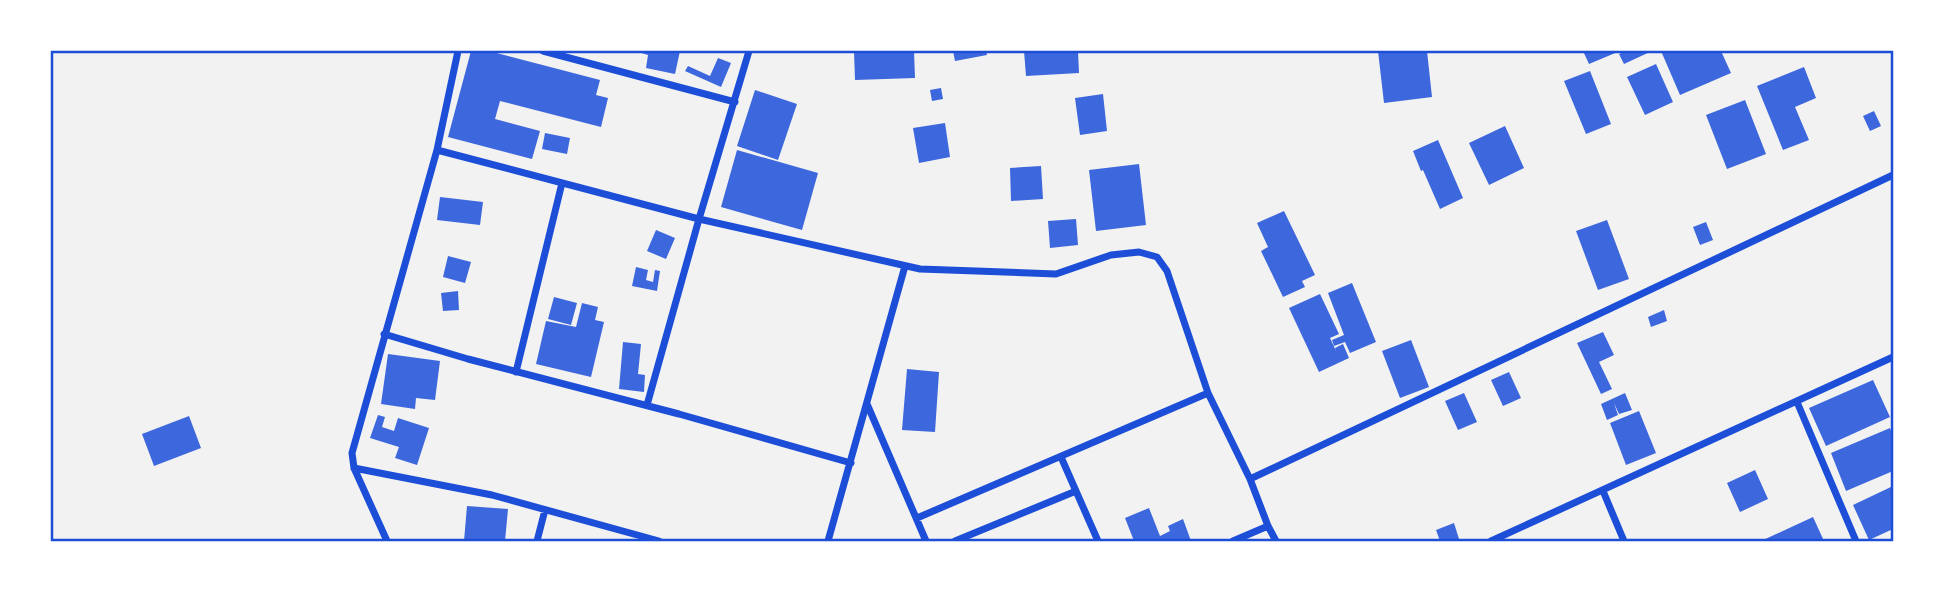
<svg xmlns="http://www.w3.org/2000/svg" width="1944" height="592" font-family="'Alegreya Sans',sans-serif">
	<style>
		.building { fill: #3d67dc }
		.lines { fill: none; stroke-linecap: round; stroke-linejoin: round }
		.minor { stroke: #1d4ed8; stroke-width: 7 }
		.neatline { fill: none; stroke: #1d4ed8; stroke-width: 2.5 }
	</style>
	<rect width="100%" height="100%" fill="#f2f2f2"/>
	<!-- building -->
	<path class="building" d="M471,51h18l111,29 -4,15 12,3 -7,29 -101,-26 -5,18 45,12 -8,28 -84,-22z
		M635,51h45l-5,23 -29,-6 2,-13z
		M854,51h60l1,27 -60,2z
		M953,51h33l1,4 -32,6z
		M1024,51h54l1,22 -53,3z
		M1378,51h49l5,46 -48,6z
		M1583,51h37l-31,13z
		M1626,51h26l-28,13 -5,-10z
		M1661,51h60l10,22 -51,22z
		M718,58l13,5 -10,24 -36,-16 3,-5 22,10z
		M1656,64l17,38 -28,13 -18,-38z
		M1804,67l12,31 -21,9 14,33 -26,10 -26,-64z
		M1590,71l21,53 -25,10 -22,-53z
		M941,88l2,11 -11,2 -2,-11z
		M755,90l42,14 -19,56 -41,-14z
		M1103,94l4,37 -27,4 -5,-37z
		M1745,100l21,54 -39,15 -21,-54z
		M1874,111l7,15 -11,5 -7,-15z
		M945,123l5,34 -31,6 -6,-35z
		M1505,126l19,42 -35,17 -20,-42z
		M545,133l25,5 -3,16 -25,-5z
		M1438,140l25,58 -23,11 -17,-39 -2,1 -8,-20z
		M737,150l81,23 -16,57 -81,-23z
		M1139,164l7,61 -50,6 -7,-61z
		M1041,166l2,33 -32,2 -1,-33z
		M440,197l43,5 -3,23 -43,-5z
		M1284,211l31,64 -13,6 3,6 -22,10 -22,-46 7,-4 -11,-24z
		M1076,219l2,26 -28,3 -2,-27z
		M1607,220l22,59 -31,11 -22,-59z
		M1706,222l7,18 -13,5 -7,-18z
		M656,230l19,8 -9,21 -19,-8z
		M448,256l23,6 -6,21 -22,-6z
		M636,267l12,3 -2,10 7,2 2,-12 5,1 -3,20 -25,-5z
		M1352,283l24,59 -26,11 -5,-11 -11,4 -2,-6 12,-5 -16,-42z
		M458,291l1,19 -16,1 -2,-18z
		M1320,294l19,40 -9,4 6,13 -1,-3 8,-4 6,14 -30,14 -30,-64z
		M554,297l23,6 -6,22 -23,-6z
		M582,303l16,4 -3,13 9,2 -13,55 -55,-13 10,-43 30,6z
		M1664,310l3,11 -16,6 -3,-10z
		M1603,332l11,23 -15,7 13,27 -11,5 -24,-51z
		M1411,340l18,47 -29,11 -18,-47z
		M623,342l18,2 -3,30 7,1 -1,17 -25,-3z
		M388,354l52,7 -5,39 -19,-2 -1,11 -34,-5z
		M907,369l32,3 -4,60 -33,-2z
		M1509,372l12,26 -18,8 -12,-26z
		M1873,380l17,37 -64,29 -17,-38z
		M1464,393l13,29 -19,8 -13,-29z
		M1625,393l7,17 -13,4 -5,-11 4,12 -11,5 -6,-16z
		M1639,411l17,42 -30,12 -16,-42z
		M378,415l7,2 -3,10 12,4 4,-13 31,10 -12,37 -22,-7 4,-11 -29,-9z
		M189,416l12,32 -47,18 -12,-32z
		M1890,428l3,9v34l-47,20 -15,-38z
		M1755,470l13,29 -28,13 -13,-29z
		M1893,486v43l-24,11 -16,-35z
		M467,506l41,3 -3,32h-41z
		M1149,508l11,28 10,-5 -2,-5 15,-7 8,22h-57l-9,-23z
		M1813,517l11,24h-63z
		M1454,523l5,16 -6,2h-13l-4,-11z"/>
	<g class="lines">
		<!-- minor -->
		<path class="minor" d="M543,51l192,51
			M437,150l262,69 221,50 136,5 55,-19 28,-3 18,5 10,14 41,122 42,86 18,47 8,15
			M384,334l84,25 211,55 172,49
			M516,372l46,-189
			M1797,402l59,139
			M867,404l59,137
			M647,405l52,-186 50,-168
			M1061,457l37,84
			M354,468l138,27 167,46
			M1250,479l643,-304
			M1603,491l21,50
			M917,518l291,-125
			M387,541l-33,-73 -2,-15 85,-303 21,-99
			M537,541l8,-31
			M828,541l77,-275
			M955,541l121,-50
			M1233,541l35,-15
			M1491,541l402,-184"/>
	</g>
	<!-- border -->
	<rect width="1944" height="592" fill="none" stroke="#ffffff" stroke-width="105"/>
	<rect x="52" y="52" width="1840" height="488" class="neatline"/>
</svg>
